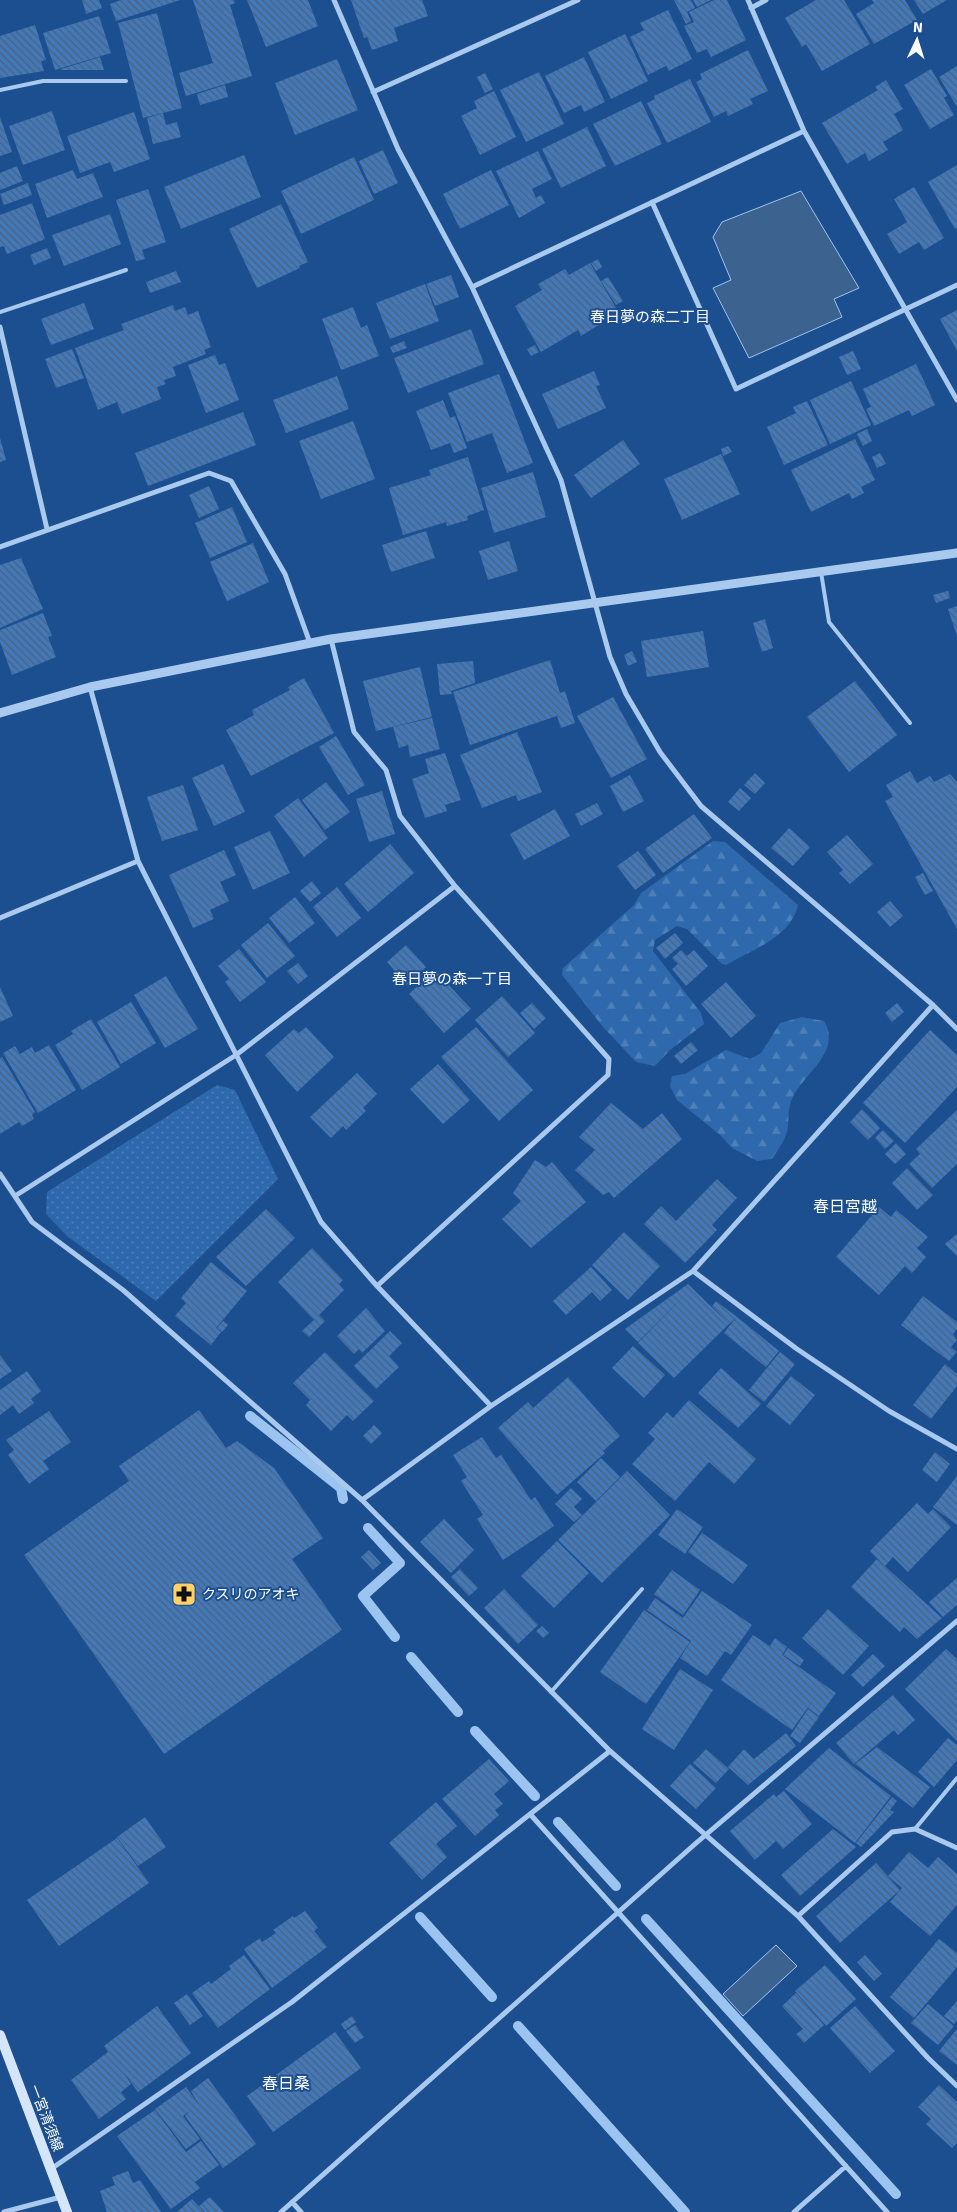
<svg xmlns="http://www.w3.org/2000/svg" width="957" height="2212" font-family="Signika,'Noto Sans JP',sans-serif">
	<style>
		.green { fill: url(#green-dots) }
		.forest { fill: url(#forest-firs) }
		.water { fill: #3c6290; stroke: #9cc4f0 }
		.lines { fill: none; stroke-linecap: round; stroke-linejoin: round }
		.stream { stroke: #9cc4f0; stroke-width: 10 }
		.building { fill: url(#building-back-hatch) }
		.service { stroke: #a9c9ee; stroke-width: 4 }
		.minor { stroke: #a9c9ee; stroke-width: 5 }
		.tertiary { stroke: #a9c9ee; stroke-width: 9 }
		.secondary { stroke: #d6e6fa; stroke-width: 10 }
		.labels { text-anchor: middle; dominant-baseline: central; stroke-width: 4; stroke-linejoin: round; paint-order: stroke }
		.poi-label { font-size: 14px; fill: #fff; stroke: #1b4f8f; text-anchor: start }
		.street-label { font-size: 14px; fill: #fff; stroke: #1b4f8f }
		.neighbourhood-label { font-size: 15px; fill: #fff; stroke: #1b4f8f }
		.quarter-label { font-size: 16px; fill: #fff; stroke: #1b4f8f }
	</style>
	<defs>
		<pattern id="green-dots" width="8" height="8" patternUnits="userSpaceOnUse" patternTransform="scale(1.25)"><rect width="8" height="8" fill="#2e69ad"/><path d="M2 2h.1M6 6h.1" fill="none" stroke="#4d80b9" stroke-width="1.8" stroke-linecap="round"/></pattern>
		<pattern id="forest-firs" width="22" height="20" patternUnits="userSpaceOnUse" patternTransform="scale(1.25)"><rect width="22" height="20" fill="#2e69ad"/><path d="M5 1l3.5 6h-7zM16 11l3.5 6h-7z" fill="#4d80b9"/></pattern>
		<pattern id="building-back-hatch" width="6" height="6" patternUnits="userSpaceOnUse" patternTransform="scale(1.25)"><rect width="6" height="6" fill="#4478b7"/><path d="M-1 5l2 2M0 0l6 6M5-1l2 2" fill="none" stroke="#486282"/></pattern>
	</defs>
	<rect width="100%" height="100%" fill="#1b4f8f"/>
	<!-- green -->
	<path class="green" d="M217,1085l18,5 43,89 -122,122 -89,-65 -21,-22 1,-22z"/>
	<!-- forest -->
	<path class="forest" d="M713,841l12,1 73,63c-7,32 -46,45 -72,60l-4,-1 -35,-35 -10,-3 -22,14 -2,11 48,62 3,11 -34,26 -15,16 -19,-4 -33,-35 -41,-52 1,-7 71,-63 7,-12z
		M802,1017l22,4c19,31 -22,53 -33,80 -4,10 -1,24 -5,34 -3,8 -9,16 -14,24l-15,2 -25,-13 -12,-13 -43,-35 -7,-14 2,-10 13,-2 41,-24 24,9 11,-6 19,-30z"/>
	<!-- water -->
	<path class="water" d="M801,191l58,97 -25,11 8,18 -93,41 -36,-70 18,-8 -18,-43 9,-15z
		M776,1945l21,21 -54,50 -20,-22z"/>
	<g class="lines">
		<!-- stream -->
		<path class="stream" d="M250,1416l91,72 2,11
			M368,1528l32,35 -37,33 32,41
			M411,1657l47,55
			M475,1731l60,65
			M558,1822l58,64
			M420,1917l72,80
			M646,1919l250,275
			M518,2026l167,186"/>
	</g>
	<!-- building -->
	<path class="building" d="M82,0h17l3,8 -16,6z
		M121,0h59l-64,21 -6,-17z
		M193,0h41l1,3 -5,2 22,71 -66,20 -7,-23 34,-10z
		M247,0h61l10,26 -52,21z
		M351,0h71l6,16 -34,12 4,13 -26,9 -5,-13 -3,1z
		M674,0h17l4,8 -8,4 4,9 -5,3z
		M693,0h18l-14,7z
		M714,0h13l19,40 -35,17 -4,-8 -10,4 -13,-27 10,-4 -5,-10z
		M816,0h28l26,44 -48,27 -16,-27 -4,3 -17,-29z
		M872,0h33l12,20 -43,24 -18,-30 18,-11z
		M914,0h33l-24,14z
		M668,10l24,49 -23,12 -3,-5 -18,9 -18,-38 14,-7 -4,-7z
		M157,13l25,95 -39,10 -25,-95z
		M99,16l12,37 -56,17 -12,-37z
		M35,25l11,35 -5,1 3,10 -44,7v-42z
		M625,34l23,47 -37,18 -23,-47z
		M748,50l20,41 -18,8 3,5 -25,12 -2,-5 -12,6 -18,-35 6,-3 -2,-5z
		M100,57l4,13h-43v-1z
		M584,57l21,45 -21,10 -3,-7 -17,8 -19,-37z
		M337,59l21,51 -63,25 -20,-52z
		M957,66v41l-18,-30z
		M931,69l16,27 -3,2 10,17 -24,14 -26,-44z
		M539,72l25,52 -38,18 -26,-52z
		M485,73l8,16 -8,4 -8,-16z
		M690,79l21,43 -44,21 -20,-40 8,-4 -1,-3z
		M886,80l17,29 -9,5 9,16 -20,12 5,8 -19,11 -4,-8 -18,11 -25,-41 56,-33 -3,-3z
		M225,85l3,12 -28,8 -3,-11z
		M494,91l22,46 -36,18 -19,-39 16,-8 -3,-7z
		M641,101l21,43 -47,22 -22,-42z
		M52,111l13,39 -42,15 -14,-39z
		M134,112l16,47 -36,13 -4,-10 -30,11 -13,-37z
		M163,113l3,12 11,-3 4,15 -28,7 -6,-26z
		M0,117l12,35 -12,4z
		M587,127l19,39 -45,22 -19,-39z
		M383,150l15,33 -24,11 -15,-33z
		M538,151l14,28 -20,10 4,9 5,-3 4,8 -26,15 -23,-47z
		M244,155l17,42 -80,32 -17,-42z
		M354,157l20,43 -73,34 -20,-43z
		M957,165v63l-2,1 -27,-47z
		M17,166l6,15 -23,9v-17z
		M73,170l4,9 16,-6 10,24 -56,21 -12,-34z
		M491,170l18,35 -49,24 -17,-35z
		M28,183l4,12 -28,10 -4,-11z
		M914,187l30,51 -20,12 -5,-8 -20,12 -12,-20 20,-12 -13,-23z
		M148,189l18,53 -24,8 3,9 -9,2 -20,-61z
		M32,203l13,36 -38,15 -3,-8 -4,1v-32z
		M281,204l27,58 -9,4 1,2 -43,20 -28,-59z
		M110,214l11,30 -57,22 -12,-31z
		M47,248l4,10 -17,7 -4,-10z
		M598,259l4,8 -6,4 -5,-8z
		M590,263l26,45 -19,11 3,5 -19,12 -3,-6 -37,22 -26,-46 27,-16 -4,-6 27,-15 4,6z
		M176,271l5,11 -31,11 -4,-11z
		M451,275l8,22 -24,9 -9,-22z
		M608,277l15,24 -7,4 -15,-24z
		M425,284l14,37 -49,18 -14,-36z
		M84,303l10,26 -43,16 -10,-26z
		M173,305l2,6 10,-4 3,8 10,-4 13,36 -7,3 2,4 -33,13 3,9 -12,4 2,4 -9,3 4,12 -39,15 -5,-12 -19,8 -23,-62 49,-18 -3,-6z
		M353,307l8,21 6,-3 12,31 -38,14 -19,-51z
		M957,310v41l-17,-32z
		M471,329l13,35 -76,29 -14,-35z
		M404,341l3,7 -14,5 -3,-6z
		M535,345l4,7 -8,4 -4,-7z
		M72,349l12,29 -28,10 -11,-29z
		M853,351l8,18 -14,6 -8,-18z
		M215,355l4,10 6,-2 14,37 -33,13 -18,-48z
		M916,364l19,41 -23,11 -3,-6 -35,16 -8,-17 5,-2 -8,-18z
		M594,371l6,14 -4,1 10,22 -48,21 -16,-35z
		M499,374l34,89 -26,10 -15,-40 -25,9 -19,-49z
		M337,376l12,33 -63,24 -13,-33z
		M851,381l20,44 -41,19 -20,-44z
		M443,400l7,18 5,-2 12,32 -13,5 -4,-10 -19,7 -15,-39z
		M807,401l21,44 -44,20 -17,-38 29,-14 -3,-6z
		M243,412l13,33 -108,41 -13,-33z
		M353,421l22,58 -54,20 -22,-58z
		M867,429l5,12 -9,5 -6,-12z
		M0,438l6,22 -6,2z
		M855,439l20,41 -14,7 3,6 -12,6 -3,-6 -38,19 -20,-42z
		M623,440l17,24 -49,34 -17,-23z
		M728,446l4,6 -9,4 -2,-7z
		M880,453l6,11 -9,4 -5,-11z
		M721,454l19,40 -58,26 -18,-41z
		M468,457l16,53 -17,6 1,4 -21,6 -1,-4 -43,13 -14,-47 42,-13 -2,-5z
		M533,472l13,45 -52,16 -13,-45z
		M209,486l10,23 -20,9 -10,-23z
		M232,507l15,35 -37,16 -15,-35z
		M426,531l9,27 -44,14 -9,-27z
		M509,541l9,30 -30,9 -9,-29z
		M253,543l16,39 -42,19 -17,-39z
		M21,558l22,51 -43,19v-63z
		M948,591l2,7 -14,5 -3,-8z
		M957,606v30l-9,-27z
		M43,613l9,23 -4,1 8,20 -44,18 -12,-33v-12z
		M765,619l8,29 -11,4 -9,-29z
		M703,631l6,36 -62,10 -6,-36z
		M632,651l5,11 -9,4 -4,-11z
		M550,660l10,33 5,-2 10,32 -14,5 -4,-12 -87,29 -17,-53z
		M473,661l2,22 -24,8 1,3 -12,1 -3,-31z
		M420,667l12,50 -56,14 -13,-50z
		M304,678l30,55 -83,43 -25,-46 28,-15 -2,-5 38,-20 -2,-3z
		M855,681l42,54 -48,37 -42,-55z
		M613,697l34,62 -36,19 -34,-62z
		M432,718l8,31 -30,8 -2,-12 -9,3 -6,-21z
		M517,732l25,60 -24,9 -2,-6 -34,13 -22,-53z
		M336,736l29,49 -17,10 -29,-48z
		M445,753l16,47 -16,5 2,6 -22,7 -13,-39 17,-6 -4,-14z
		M223,764l22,48 -31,14 -22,-48z
		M910,771l7,12 13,-7 4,6 16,-8 7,8v147l-72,-128 8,-4 -7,-12z
		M755,773l10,10 -10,11 -11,-9z
		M630,775l14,26 -21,11 -13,-26z
		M326,782l24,30 -25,18 -23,-30z
		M183,785l15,45 -36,11 -15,-44z
		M740,788l11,10 -12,13 -11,-9z
		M382,791l13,43 -26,8 -13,-43z
		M298,798l30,40 -24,19 -30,-41z
		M597,803l6,11 -22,12 -6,-12z
		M555,809l15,27 -46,24 -14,-26z
		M694,814l18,24 -49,35 -18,-24z
		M789,828l21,19 -17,19 -22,-18z
		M270,831l20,42 -37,17 -19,-43z
		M847,835l26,29 -23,20 -11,-11 4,-3 -16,-18z
		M390,844l24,29 -46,39 -24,-28z
		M224,850l12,25 -16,7 9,19 -19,9 4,9 -21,9 -24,-53z
		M638,851l18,24 -21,15 -18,-24z
		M923,873l10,18 -8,4 -10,-18z
		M312,881l9,12 -11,9 -10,-11z
		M337,887l24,31 -24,19 -24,-30z
		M295,897l20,26 -26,20 -20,-25z
		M890,901l13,15 -13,11 -13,-15z
		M268,923l27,33 -28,22 -26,-33z
		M675,933l8,10 -18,16 -9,-11z
		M406,945l20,22 -19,18 -20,-23z
		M239,949l27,33 -26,20 -15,-20 4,-3 -11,-13z
		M681,950l6,6 7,-6 14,16 -22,20 -14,-17 6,-5 -6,-6z
		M298,963l10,13 -10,8 -11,-13z
		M435,970l36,39 -27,24 -35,-39z
		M166,976l32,53 -33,19 -31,-53z
		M726,982l30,34 -25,22 -30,-34z
		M0,987l13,29 -13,6z
		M502,996l33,37 -27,24 -33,-37z
		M131,1002l25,41 -35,21 -24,-42z
		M532,1003l14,15 -12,11 -14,-16z
		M897,1003l7,9 -12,10 -7,-9z
		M91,1019l29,48 -38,23 -27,-45 18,-11 -2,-3z
		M306,1027l28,30 -37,35 -32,-37 29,-26 5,4z
		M476,1027l57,63 -34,31 -58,-64z
		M930,1030l27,25v32l-52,56 -42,-40z
		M691,1042l7,8 -17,14 -7,-8z
		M49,1045l27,45 -38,23 -35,-60 12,-7 5,8 12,-7 3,6z
		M2,1057l33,55 -3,3 2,4 -12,7 -3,-4 -19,12v-76z
		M438,1064l32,36 -27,24 -33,-35z
		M357,1073l20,21 -14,14 3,3 -20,19 -3,-4 -12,12 -21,-21z
		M611,1103l32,26 19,-16 20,26 -68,59 -5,-6 -6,3 -28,-25 20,-20 -16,-13z
		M862,1109l18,19 -12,12 -18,-18z
		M957,1110v54l-25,24 -23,-24 11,-10 -4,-5z
		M883,1130l11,11 -9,8 -10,-11z
		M896,1143l10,11 -11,10 -10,-10z
		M535,1160l11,7 6,-5 34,40 -55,46 -29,-29 19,-18 -8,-8z
		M907,1168l26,27 -16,15 -25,-27z
		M717,1179l20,19 -25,27 5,5 -32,33 -41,-39 17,-18 15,15z
		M879,1207l12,10 5,-7 32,27 -11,11 9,9 -14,16 -7,-7 -26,29 -43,-38z
		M266,1209l29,29 -49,48 -30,-29z
		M624,1232l36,34 -32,34 -36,-35z
		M957,1234v22l-12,-12z
		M312,1248l31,32 -4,4 5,6 -25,25 6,6 -16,16 -7,-6 12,-11 -36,-38z
		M211,1262l36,29 -31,37 5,4 -10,13 -36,-29 11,-13 -5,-5z
		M591,1267l21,23 -12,11 -8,-9 -26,23 -13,-14z
		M688,1284l41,40 -55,54 -36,-35 50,-51 -50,50 -13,-13z
		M923,1296l34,26v7l-4,5 4,6 -6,7 6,5 -8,9 -48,-36z
		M716,1301l21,16 -8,7 -17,-18z
		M366,1308l19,23 -23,22 -3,-4 -5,5 -17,-18z
		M737,1317l42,34 -13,16 -42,-34 6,-8 2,2 -2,-2z
		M223,1321l5,4 -6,7 -5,-4z
		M390,1331l12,12 -13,13 10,11 -23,22 -22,-23z
		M633,1346l32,29 -21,23 -32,-30z
		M325,1352l49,49 -21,20 -6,-6 -16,16 -25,-26 4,-5 -17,-17z
		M780,1352l15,12 -31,38 -15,-12z
		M0,1355l12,16 -12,8z
		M945,1364l12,10v12l-26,33 -18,-14z
		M721,1368l40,36 -23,24 -40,-35z
		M27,1371l14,20 -10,8 3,4 -15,11 -6,-9 -13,10v-25z
		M791,1376l24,19 -25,30 -24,-19z
		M568,1377l52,59 -17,15 2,2 -48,42 -59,-67 30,-26 5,6z
		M689,1400l67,59 -22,25 -25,-22 -34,39 -43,-37 23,-25 -7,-6 19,-21 6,6z
		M199,1410l27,38 11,-7 37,27 49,70 -31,21 50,71 -178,124 -140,-199 105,-74 -10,-15z
		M49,1411l22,31 -28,19 6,8 -20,15 -21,-29 6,-5 -8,-10z
		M374,1425l8,8 -11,11 -8,-8z
		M482,1437l14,21 5,-3 30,45 4,-3 19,29 -51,34 -26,-41 6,-4 -22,-34 6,-4 -14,-22z
		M935,1452l15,12 -13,18 -15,-12z
		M601,1458l19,19 -24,24 -19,-19z
		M627,1471l43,44 -68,68 -44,-43z
		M957,1476v49l-24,-18z
		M571,1488l11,11 -8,8 8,8 -8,7 -19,-18z
		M917,1503l11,11 5,-5 18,18 -43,45 -15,-15 -8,9 -15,-15z
		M677,1509l26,18 -18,27 -27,-19z
		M444,1519l30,31 -23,23 -31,-31z
		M702,1533l46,32 -15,19 -45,-32z
		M557,1541l32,32 -35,35 -33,-32z
		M369,1550l12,13 -8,7 -12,-13z
		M877,1559l65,59 -25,21 -13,-12 -4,5 -49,-45z
		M460,1569l18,19 -9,8 -18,-19z
		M672,1570l28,20 -17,25 -29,-21z
		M957,1578v27l-14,12 -14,-15z
		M504,1589l34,36 -20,19 -34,-36z
		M702,1591l50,34 -21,30 -6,-4 -18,25 -27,-18 11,-17 -44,-31 8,-12 28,20z
		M828,1609l41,37 -26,29 -41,-37z
		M644,1610l46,32 -44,62 -46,-32z
		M542,1626l7,7 -6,5 -7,-7z
		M753,1635l27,18 -10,-7 5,-8 12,9 -5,8 54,38 -17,23 -11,-8 11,-16 -27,38 -71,-50z
		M788,1648l16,12 -4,6 -17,-11z
		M946,1649l11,10v82l-52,-52z
		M873,1654l12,12 -22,21 -12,-12z
		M680,1669l33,21 -39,60 -32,-21z
		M893,1695l22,25 -17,15 -4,-5 -40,34 -18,-21z
		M808,1709l11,8 -19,26 -10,-7z
		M786,1733l10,13 -48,39 -20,-18 16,-18 10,10z
		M948,1738l9,7v15l-23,27 -16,-15z
		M877,1747l53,40 -17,21 -58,-44z
		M829,1748l62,48 -36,47 -70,-54z
		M706,1749l23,20 -13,14 -23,-20z
		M489,1759l20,22 -15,13 9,10 -8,6 4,5 -24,21 -33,-37z
		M690,1764l26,24 -20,21 -26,-23z
		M784,1791l28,33 -29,25 -7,-8 -21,19 -25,-29 44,-37 2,3z
		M892,1797l5,4 -7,9 4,2 -33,35 -5,-4z
		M436,1802l21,24 -21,18 11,13 -25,23 -33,-37z
		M145,1817l21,30 -28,19 -21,-29z
		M833,1829l23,18 -56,49 -19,-21z
		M117,1838l32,45 -90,63 -32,-46z
		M909,1852l19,16 10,-11 19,17v31l-27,31 -40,-34 12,-14 -14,-12z
		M876,1863l24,27 -60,53 -24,-27z
		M305,1911l13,17 -4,3 13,16 -55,41 -28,-39 16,-11 2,4 14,-9 -3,-3 20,-14 1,2z
		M939,1939l18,14v14l-43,51 -24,-21z
		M244,1955l26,34 -52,39 -26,-35 17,-12 2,3 20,-15 -2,-3z
		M865,1955l17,19 -8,7 -17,-19z
		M825,1965l31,34 -30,27 -31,-35z
		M796,1993l28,32 -20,18 -8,-9 7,-5 -21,-23z
		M187,1994l16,22 -13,9 -16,-22z
		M957,2001v20l-3,3 -10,-8z
		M928,2004l26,22 -16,19 -27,-22z
		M157,2006l34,47 -53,39 -16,-22 9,14 -10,8 5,7 -27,20 -28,-39 37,-28 -4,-6z
		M855,2006l40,45 -25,22 -40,-45z
		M352,2016l4,6 -11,8 -4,-6z
		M355,2025l9,12 -9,6 -9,-12z
		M957,2029v36l-18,-14z
		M335,2032l26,36 -88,64 -26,-36z
		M208,2078l48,66 -33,24 -38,-52 5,-5 -7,5 17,23 -14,10 -31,-40 31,-22 13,18 -8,-14z
		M939,2085l18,17v41l-5,5 -26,-24 5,-5 -13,-12z
		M155,2110l31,42 15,-11 18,24 -24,17 5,6 -29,21 -54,-73z
		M128,2171l5,12 7,-3 21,32h-54l-7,-21 15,-6 -3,-8z
		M210,2197l14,15h-19l-6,-6z
		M192,2199l12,13h-27z"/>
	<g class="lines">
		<!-- service -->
		<path class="service" d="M0,90l43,-9h83
			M0,312l126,-42
			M821,572l8,50 81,101
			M551,1692l91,-103
			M915,1829l42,-51"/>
		<!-- minor -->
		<path class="minor" d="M334,0l64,149 74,138 89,193 49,177 16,37 34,58 41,54 232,199 24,24
			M748,0l56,131 153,269
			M751,8l15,-8
			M373,92l205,-92
			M652,202l84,187 221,-104
			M472,287l332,-156
			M0,327l47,202
			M0,547l209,-74 22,8 54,93 25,69
			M138,861l183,361 56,64 114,120
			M0,918l138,-57 -48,-174
			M0,1174l32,48 91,68 239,210 248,251 188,165 130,142 29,28
			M15,1196l221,-141 219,-169 -55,-70 -14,-46 -32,-38 -23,-93
			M693,1271l104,78 92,62 68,38
			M377,1286l231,-211 1,-16 -154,-173
			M362,1500l129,-94 202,-135 240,-266
			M530,1814l357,398
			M798,1916l94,-84 23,-3 42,19
			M51,2169l241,-167 318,-251
			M292,2202l9,10
			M4,2212l57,-15
			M281,2212l414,-368 262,-223
			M794,2212l52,-46"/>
		<!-- tertiary -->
		<path class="tertiary" d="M0,713l90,-26 241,-48 626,-86"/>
		<!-- secondary -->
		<path class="secondary" d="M0,2035l67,177"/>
	</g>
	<!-- icons -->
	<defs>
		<g id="pharmacy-square" transform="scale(1.25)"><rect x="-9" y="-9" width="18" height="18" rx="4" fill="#ffd166" stroke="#1b4f8f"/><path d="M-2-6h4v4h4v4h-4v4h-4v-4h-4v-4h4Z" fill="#111"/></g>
	</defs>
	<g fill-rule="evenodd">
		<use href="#pharmacy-square" x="184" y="1594"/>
	</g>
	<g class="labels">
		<!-- poi labels -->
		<g class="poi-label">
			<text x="202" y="1594">クスリのアオキ</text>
		</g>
		<!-- street labels -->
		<g class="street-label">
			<text transform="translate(46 2118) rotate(69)">一宮清須線</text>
		</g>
		<!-- neighbourhood labels -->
		<g class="neighbourhood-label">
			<text x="650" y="317">春日夢の森二丁目</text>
			<text x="452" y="979">春日夢の森一丁目</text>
		</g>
		<!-- quarter labels -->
		<g class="quarter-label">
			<text x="845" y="1207">春日宮越</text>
			<text x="286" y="2084">春日桑</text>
		</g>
	</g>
	<!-- north arrow -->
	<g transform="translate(917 40) rotate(4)" stroke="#1b4f8f" stroke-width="4" paint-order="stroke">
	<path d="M0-4L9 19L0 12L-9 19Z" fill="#ffffff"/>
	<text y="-8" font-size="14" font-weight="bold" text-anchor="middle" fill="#ffffff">N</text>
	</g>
</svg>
